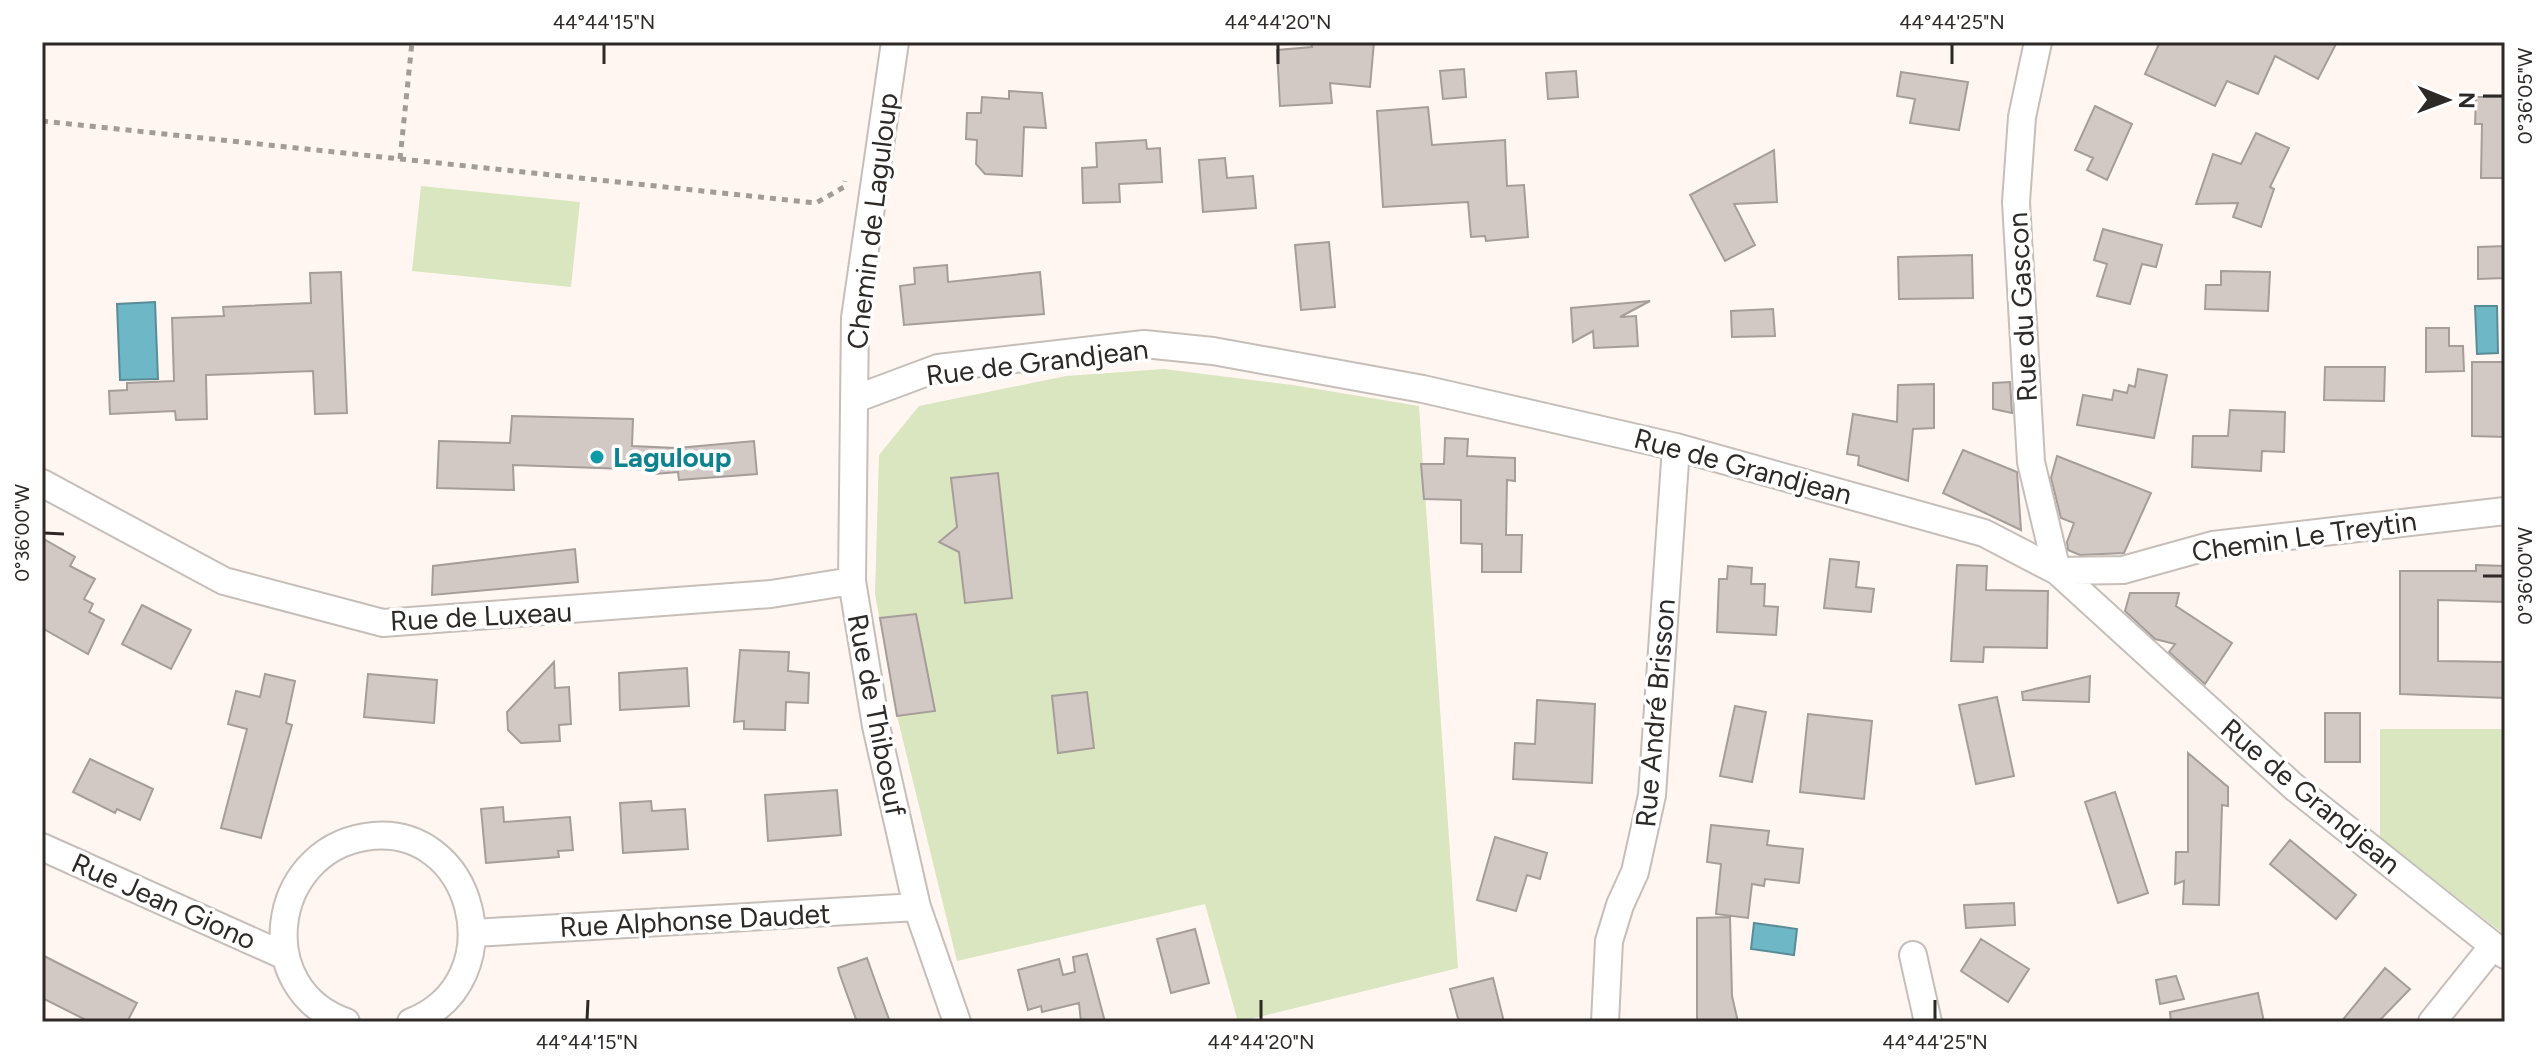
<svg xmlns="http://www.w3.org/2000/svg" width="2547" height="1064" font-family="Figtree,sans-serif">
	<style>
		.green { fill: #d9e6bf }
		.water { fill: #6eb7c6; stroke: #5a8c96; stroke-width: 2 }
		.building { fill: #d2c9c5; stroke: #a59d99; stroke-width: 2 }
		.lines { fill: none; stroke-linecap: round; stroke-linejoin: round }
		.minor-casing { stroke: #c6beb9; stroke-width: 30 }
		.path { stroke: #a29c99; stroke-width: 5; stroke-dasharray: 6 6; stroke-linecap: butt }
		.minor { stroke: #fff; stroke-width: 26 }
		.ticks { fill: none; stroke: #2c2927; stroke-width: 3 }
		.culture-dot { fill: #0f9aa8; stroke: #fff; stroke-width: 3 }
		.labels { text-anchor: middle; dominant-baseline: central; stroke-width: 7; stroke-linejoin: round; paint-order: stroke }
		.street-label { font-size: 28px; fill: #2c2927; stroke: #fff }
		.culture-label { font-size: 28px; font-weight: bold; fill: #0d838f; stroke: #fff; text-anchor: start }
		.neatline { fill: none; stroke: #2c2927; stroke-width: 3 }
		.ticks-label { font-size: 20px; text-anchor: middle; fill: #2c2927 }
	</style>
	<rect width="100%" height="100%" fill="#fff6f2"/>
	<!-- green -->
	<path class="green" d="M421,186l159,16 -9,85 -159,-16z
		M1164,369l129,16 126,21 39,562 -220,54 -33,-118 -248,57 -60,-245 -22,-122 4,-139 40,-49 147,-30z
		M2380,729h125v206l-125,-98z"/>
	<!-- water -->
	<path class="water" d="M155,302l3,77 -38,1 -3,-76z
		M2475,306h22l1,47 -21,1z
		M1754,923l43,6 -3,26 -43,-6z"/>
	<!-- building -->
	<path class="building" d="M1311,42h63l-4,45 -40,-4 2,20 -52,3 -3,-56 35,-3z
		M2160,42h177l-19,37 -43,-23 -17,38 -31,-13 -12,25 -70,-32z
		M1464,69l2,28 -23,2 -3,-28z
		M1576,71l2,26 -30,2 -2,-26z
		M1901,72l67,10 -9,48 -49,-7 5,-24 -18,-3z
		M1009,91l33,2 4,35 -22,-1 -2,49 -37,-2 -9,-10 1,-24 -11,-1 1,-26h14l1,-16 27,2z
		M2476,97h29v81h-24l1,-54h-7z
		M2095,106l37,18 -25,56 -20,-10 6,-12 -18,-8z
		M1428,107l4,38 73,-5 2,46 17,-1 4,52 -42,4 -1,-5 -14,1 -3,-35 -85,5 -6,-96z
		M2256,133l33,15 -19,39 4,2 -13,38 -28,-10 5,-14 -42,1 17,-50 28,10z
		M1146,140l1,9 13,-1 2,34 -43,2 1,18 -37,1 -1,-35 15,-1 -1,-24z
		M1774,150l3,52 -43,2 21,41 -30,16 -35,-66z
		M1225,158l2,20 26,-2 3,32 -53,4 -4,-52z
		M2103,229l59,16 -6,22 -14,-3 -12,40 -33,-8 10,-32 -13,-4z
		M1329,242l6,65 -34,3 -6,-65z
		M2505,246v32l-27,1v-32z
		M1972,255l1,43 -74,1 -1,-42z
		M947,265l1,17 92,-10 4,42 -140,11 -4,-39 15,-2 -1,-16z
		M2221,271l49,1 -2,39 -63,-2 1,-24h15z
		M341,272l6,141 -32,1 -2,-43 -107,4 1,44 -31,1 -1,-9 -65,3 -1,-23 18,-1v-7l47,-2 -2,-63 52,-2 -1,-9 88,-4 -1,-30z
		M1650,301l-30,16 16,-1 2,30 -44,2 -1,-17 -20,11 -2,-34z
		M1773,309l2,27 -43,1 -1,-26z
		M2426,328h23v18h14l1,25 -38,1z
		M2472,362h33v75l-33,-1z
		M2325,367h60l-1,34 -60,-1z
		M2138,369l29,6 -13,63 -77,-13 6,-30 29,5 2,-10 13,3 2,-8 6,2z
		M2010,382l2,31 -19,-4v-26z
		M1934,384v44l-21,1 -5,52 -50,-16 1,-9 -12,-2 6,-40 44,8 1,-37z
		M2230,410l55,2 -1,40 -22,-1 -1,20 -69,-4 1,-31h35z
		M512,416l121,3 -1,27 45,2 77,-7 3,33 -78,6 -1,-8 -23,2 -1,-4 -141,-5 1,25 -77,-2 2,-47 71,2z
		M1445,438l23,1 -1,17 48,2v23l-8,-1 -1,55h16l-1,37h-39v-28l-21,-1v-43l-37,-1 -3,-35h23z
		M1963,450l54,22 4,58 -78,-37z
		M2057,456l94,37 -27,60 -44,2 -12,-5 -1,-8 7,-19 -13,-5 -10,-40z
		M998,473l14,125 -47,5 -6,-51 -20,-10 18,-15 -6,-49z
		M42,538l33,19 -5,9 25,13 -11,20 9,5 -4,8 15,8 -16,34 -46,-26z
		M575,549l3,33 -146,13 1,-29z
		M1830,559l29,3 -3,25 18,2 -3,23 -47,-4z
		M1957,565l30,1 -1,24 62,1 -1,57 -63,-1 -1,15 -32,-1z
		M2476,565l29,1v36l-67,-2v61l67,1v36l-105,-4v-123h76z
		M1728,566l24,2 -1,16h14l-1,22 14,1 -2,28 -59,-3 2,-53h8z
		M2130,593h49l-3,13 56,37 -27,41 -36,-32 6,-8 -20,-5 -30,-28z
		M142,605l49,25 -20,39 -49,-25z
		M916,614l19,97 -38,5 -17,-98z
		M740,650l49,2 -1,19 21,2 -1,30 -22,-1 -1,28 -41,-1v-8l-10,1z
		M554,662l1,26 14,-1 2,37 -12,1 1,16 -39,2 -13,-13 -1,-18z
		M687,668l2,38 -69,4 -1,-37z
		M265,674l30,7 -9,42 6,2 -31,113 -40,-10 26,-99 -19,-5 8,-33 24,6z
		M368,674l69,6 -3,43 -70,-6z
		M2090,676l-1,26 -66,-2 -1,-8z
		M1087,692l7,56 -36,5 -6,-57z
		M1997,697l17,79 -38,8 -17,-79z
		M1537,700l58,4 -3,79 -79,-4 2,-36 20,1z
		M1735,706l31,6 -14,70 -32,-6z
		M2325,713h35v49h-35z
		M1808,714l64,7 -8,78 -64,-7z
		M2188,753l40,34v19l-6,-1 -3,100 -36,-1 1,-23 -9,3 1,-32h12z
		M90,759l63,30 -13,31 -23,-11 -2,4 -42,-21z
		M837,790l4,45 -73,6 -3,-46z
		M2115,792l33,101 -30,10 -33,-101z
		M651,801l1,10 33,-2 3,40 -65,4 -3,-50z
		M503,807l1,15 66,-5 3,33 -15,1 1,6 -73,6 -5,-54z
		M1711,825l58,6 -2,14 36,4 -4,34 -34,-4 -1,7 -12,-2 -4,34 -32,-4 5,-50 -14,-2z
		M1495,837l52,16 -7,26 -13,-4 -11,36 -39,-11z
		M2290,840l66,55 -20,24 -66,-55z
		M2014,903l1,22 -49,3 -2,-23z
		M1730,917l2,79 6,26h-41v-104z
		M1195,929l14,54 -38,10 -14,-54z
		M1981,939l48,30 -21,33 -47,-31z
		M1087,954l18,68h-24l-2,-19 -37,9 -1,-6 -13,4 -10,-40 41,-11 4,16 12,-3 -2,-15z
		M42,955l95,48 -10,19h-37l-48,-24z
		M867,958l12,34 11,30h-33l-17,-47 -2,-7z
		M2385,968l25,21 -32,33h-37z
		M2176,976l8,23 -24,5 -4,-24z
		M1493,978l11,44h-45l-9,-33z
		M2258,993l6,29h-93l-1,-10z"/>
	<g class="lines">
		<!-- minor casing -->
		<g class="minor-casing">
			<path id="minor" d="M895,42l-40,276 -3,263 24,145 41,181 40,115
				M2038,42l-16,75 -6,85 15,260 26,109
				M855,399l83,-31 206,-24 69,7 210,38 253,58 308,86 73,38 237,216 211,168
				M42,483l182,98 159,42 388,-29 81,-13
				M2057,571l66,-1 90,-25 292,-34
				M42,847l243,109
				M474,933l443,-26
				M1913,955l15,67
				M346,1022c-94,-32 -77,-169 19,-185 109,-18 151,144 46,185
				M1605,1022l4,-81 11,-36 15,-33 17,-77 24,-348
				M2432,1022l61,-76"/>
		</g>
		<!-- path -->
		<path class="path" d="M42,121l774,82 28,-16 1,-6
			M400,159l12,-117"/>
		<!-- minor -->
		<use href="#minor" class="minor"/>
	</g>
	<!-- ticks -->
	<path class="ticks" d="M604,64v-20M1278,64v-20M1952,64v-20M2483,96h20M44,533l20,1M2483,576h20M587,1020l1,-20M1261,1020v-20M1935,1020v-20"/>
	<!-- markers -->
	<circle class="culture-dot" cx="597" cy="457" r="8"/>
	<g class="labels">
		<!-- street labels -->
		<g class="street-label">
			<text transform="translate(872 221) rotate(-83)">Chemin de Laguloup</text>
			<text transform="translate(2022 307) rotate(-93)">Rue du Gascon</text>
			<text transform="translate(1037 362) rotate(-7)">Rue de Grandjean</text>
			<text transform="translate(1743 466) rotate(15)">Rue de Grandjean</text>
			<text transform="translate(2304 536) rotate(-8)">Chemin Le Treytin</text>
			<text transform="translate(481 616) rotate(-3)">Rue de Luxeau</text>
			<text transform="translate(1655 713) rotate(-85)">Rue André Brisson</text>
			<text transform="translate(877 715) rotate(79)">Rue de Thiboeuf</text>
			<text transform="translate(2311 796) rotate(40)">Rue de Grandjean</text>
			<text transform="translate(164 901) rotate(24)">Rue Jean Giono</text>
			<text transform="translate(695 920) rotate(-3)">Rue Alphonse Daudet</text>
		</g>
		<!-- culture labels -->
		<g class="culture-label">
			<text x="613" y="457">Laguloup</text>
		</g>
	</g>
	<!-- border -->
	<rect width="2547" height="1064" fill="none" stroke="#ffffff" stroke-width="88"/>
	<!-- north arrow -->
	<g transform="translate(2447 100) rotate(91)" stroke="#ffffff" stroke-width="6" paint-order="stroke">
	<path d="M0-6L14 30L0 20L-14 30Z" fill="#2c2927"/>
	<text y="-12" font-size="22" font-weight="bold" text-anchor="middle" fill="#2c2927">N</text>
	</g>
	<rect x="44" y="44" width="2459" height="976" class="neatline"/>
	<g class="ticks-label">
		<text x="604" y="29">44°44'15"N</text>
		<text x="1278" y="29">44°44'20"N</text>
		<text x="1952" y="29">44°44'25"N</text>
		<text transform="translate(2525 96) rotate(-90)" y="7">0°36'05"W</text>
		<text transform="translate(22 533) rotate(-90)" y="7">0°36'00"W</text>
		<text transform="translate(2525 576) rotate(-90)" y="7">0°36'00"W</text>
		<text x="587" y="1049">44°44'15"N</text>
		<text x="1261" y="1049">44°44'20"N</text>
		<text x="1935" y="1049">44°44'25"N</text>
	</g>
</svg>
